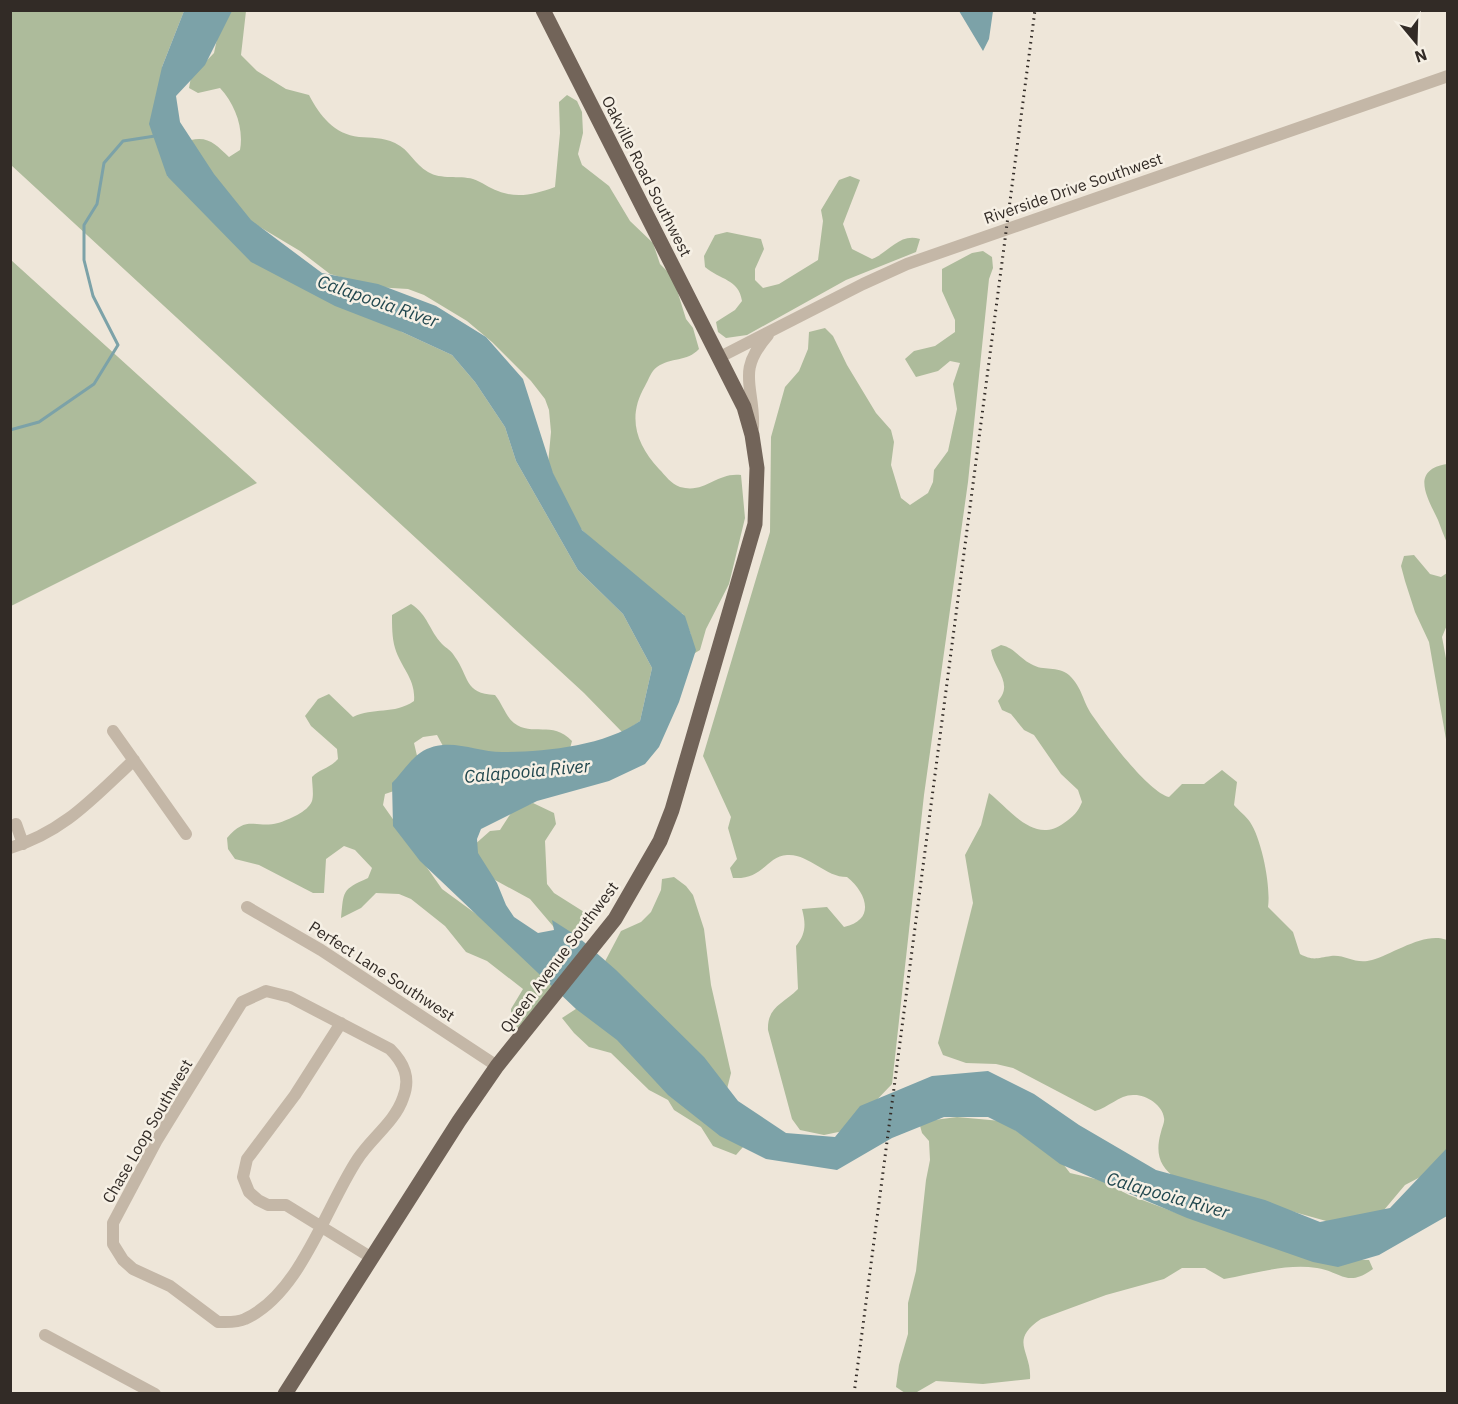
<svg xmlns="http://www.w3.org/2000/svg" width="1458" height="1404" font-family="'IBM Plex Sans',sans-serif">
	<style>
		.green { fill: #adbb9b }
		.water { fill: #7ca2a8 }
		.lines { fill: none; stroke-linecap: round; stroke-linejoin: round }
		.stream { stroke: #7ca2a8; stroke-width: 3 }
		.minor { stroke: #c4b7a7; stroke-width: 12 }
		.major { stroke: #726459; stroke-width: 15 }
		.rail { stroke: #322b26; stroke-width: 3; stroke-dasharray: 1.5 4.5; stroke-linecap: butt }
		.labels { text-anchor: middle; dominant-baseline: central; stroke-width: 5; stroke-linejoin: round; paint-order: stroke }
		.street-label { font-size: 16px; fill: #322b26; stroke: #f6f0e5 }
		.water-label { font-size: 18px; font-style: italic; fill: #21474e; stroke: #f6f0e5 }
	</style>
	<rect width="100%" height="100%" fill="#eee6d9"/>
	<!-- green -->
	<path class="green" d="M10,11h174l-22,56 5,109 235,156 50,23 23,27 30,45 11,34 62,109 45,44 29,54 -12,53 -17,12 -39,-40 -573,-528z
		M223,11h23l-5,44 16,16 29,18 23,6c11,21 25,39 50,42 13,1 23,0 36,6 15,7 19,21 33,29 13,8 31,3 45,7 9,3 16,9 25,12 20,8 37,3 57,-4l5,-54 -1,-31 8,-7 10,6 5,11 1,21 -5,21 4,11 27,21 21,35 23,22 7,21 13,13 13,42 7,9 6,21c-12,13 -28,8 -42,18 -6,4 -8,12 -12,19 -18,31 -9,58 14,83 6,6 12,15 21,18 26,7 36,-15 61,-12l4,43 -16,66 -23,45 -6,21 -10,6 1,-21 -8,-21 -28,-14 -76,-73 -31,-63 3,-32 -2,-22 -4,-11 -14,-18 -39,-39 -25,-21 -43,-26 -16,-6 -33,-2 -45,-13 -30,-23 -52,-31 -17,-14 -40,-66c18,-4 25,5 38,17l11,-7c4,-22 -5,-46 -20,-62l-22,5 -9,-5 2,-11 23,-24z
		M850,176l10,4 -17,44 9,25 20,10c18,-7 27,-26 48,-20l-4,13 -70,28 -99,55 -21,3 -8,-6 -2,-10 19,-12 7,-9c-3,-22 -22,-21 -37,-34l-1,-11 11,-21 12,-3 34,7 3,10 -9,20v11l8,8 16,-4 39,-24 5,-39 -2,-11 18,-30z
		M983,251l9,6 1,11 -4,11 -21,203 -44,313 -32,289 -44,46 -24,5 -24,-5 -8,-11 -24,-89c-1,-23 15,-26 30,-41l-2,-43c10,-12 10,-22 6,-37l25,-2 17,20c32,-7 23,-34 3,-50 -22,0 -39,-24 -60,-22 -20,1 -24,25 -54,23l-3,-10 7,-9 -9,-31 3,-11 -28,-61 67,-224 1,-95 14,-50 14,-16 9,-22 1,-17 16,-4 8,8 14,29 29,48 15,17 3,12 -3,23 10,33 9,7 18,-12 5,-11 1,-12 14,-19 9,-42 -4,-25 7,-21 -10,-2 -12,10 -22,6 -11,-18 9,-8 21,-5 20,-14v-12l-13,-29v-22l30,-16z
		M11,260l246,223 -246,123z
		M1447,464h1l-1,79c-3,-7 -6,-15 -9,-23 -11,-23 -28,-50 9,-56z
		M1414,555l16,19 11,3 6,-4v52l-5,12 6,32 -1,76 -18,-103 -14,-30 -10,-31 -4,-15 3,-10z
		M411,604c17,11 18,26 31,40 4,4 10,7 13,13 14,19 9,37 40,38 7,8 11,22 19,28 18,14 38,-3 58,18l-3,11 -120,5 -12,-22 -14,2 -9,6 4,17 -12,27 -21,7 -2,11 59,84 41,30 71,68 -36,41 -7,-8v-11l12,-20 -36,-28 -21,-9 -21,-26 -34,-27 -12,-5 -23,-1 -15,15 -20,10c3,-27 0,-28 27,-40l4,-10 -17,-18 -11,-4 -18,13 -2,34h-11l-54,-28 -24,-6 -7,-10 -1,-11c20,-24 29,-9 51,-15 10,-3 30,-11 34,-22 2,-7 0,-17 0,-24 8,-8 18,-9 26,-18l-1,-10 -26,-23 -6,-10 13,-17 11,-5 24,23c20,-10 41,-2 61,-16 2,-22 -13,-33 -19,-53 -3,-10 -3,-23 -3,-33z
		M1001,645c14,3 18,13 30,19 13,8 26,1 38,11 14,14 13,25 23,40 14,20 56,77 77,82l13,-13h22l18,-14 15,12 -3,23c5,6 12,11 16,17 12,18 21,65 18,85l25,25 7,22c13,7 17,4 31,2 14,-2 24,9 41,4 21,-6 53,-29 75,-20v223l-42,22 -21,25 -40,16 -167,-47c-18,-12 -22,-26 -16,-47 1,-5 4,-10 3,-14 -1,-13 -19,-24 -31,-23 -14,0 -25,13 -38,16l-82,-43 -17,-4 -30,-1 -23,-8 -5,-12 35,-140 -8,-48 16,-30 8,-32c22,17 45,52 75,30 9,-6 14,-11 18,-21l-4,-12 -17,-16 -27,-39 -10,-5 -13,-16 -9,-4 -4,-9c16,-18 -4,-31 -7,-51z
		M533,803l21,10 2,11 -11,17 2,43 7,9 38,24 -1,11 -11,6 -22,-2 -28,-33 -35,-19 -16,-15 -6,-19 17,-15 10,-1 13,-20z
		M674,877l12,9 7,9 11,34 7,56 20,88 -5,20 17,54 -7,8 -23,-9 -12,-19 -27,-17 -6,-10 -19,-10 -38,-37 -22,-6 -15,-14 -12,-15 20,-13 39,-74 20,-9 10,-10 10,-22 1,-11z
		M957,1117l44,4 56,35 13,17 30,7 29,15 45,17 164,47 31,1 4,9c-26,19 -31,3 -56,-1 -31,-5 -63,6 -93,11l-19,-11h-23l-18,11 -58,16 -65,24c-33,22 -9,32 -11,60l-47,5 -47,-3 -19,11 -12,1 -9,-6 3,-22 9,-31v-31l8,-32 10,-91 4,-20 -1,-19 -7,-8 -3,-11z"/>
	<!-- water -->
	<path class="water" d="M184,11h48l-27,54 -29,31 4,26 34,52 37,46 71,53 56,11 58,22 50,31 37,42 30,94 29,57 103,86 11,34 -17,52 -20,45 -14,17 -36,17 -72,20 -56,28 -4,10 1,14 19,30 9,22 8,12 24,16 16,-3 -2,-10 25,16 39,34 88,87 34,44 48,32 49,4 25,-31 72,-30 56,-5 46,23 45,31 77,45 109,30 55,22 70,-14 57,-60v68l-68,39 -41,12 -25,-5 -126,-44 -127,-54 -44,-33 -28,-14h-44l-52,21 -55,32 -71,-11 -46,-23 -52,-41 -51,-55 -41,-31 -156,-148 -27,-35 -1,-43c9,-9 18,-23 28,-30 26,-18 55,-1 82,-1 43,0 102,-6 138,-31l12,-53 -29,-54 -45,-44 -62,-109 -11,-34 -30,-45 -23,-27 -50,-23 -67,-26 -84,-44 -84,-86 -18,-52 13,-57z
		M959,11h34l-4,28 -6,12z"/>
	<g class="lines">
		<!-- stream -->
		<path class="stream" d="M10,430l29,-8 55,-38 24,-39 -25,-49 -9,-36v-35l13,-21 7,-41 19,-22 32,-5"/>
		<!-- minor -->
		<path class="minor" d="M720,357l143,-73 44,-20 541,-188
			M753,428c2,-42 -18,-55 15,-93
			M113,731l73,103
			M16,824l7,20
			M10,848c54,-16 84,-51 124,-88
			M247,907l74,43 176,116
			M266,991l24,6 100,52c14,14 21,29 13,49 -8,24 -33,41 -46,62 -32,49 -57,134 -112,159 -8,4 -18,3 -27,3l-48,-36 -37,-17 -10,-9 -10,-16v-21l44,-83 85,-138z
			M341,1023l-46,72 -48,64 -4,18 6,15 9,8 10,5h18l86,53
			M45,1335l110,59"/>
		<!-- major -->
		<path class="major" d="M285,1394l174,-273 38,-55 118,-147 45,-78 12,-31 83,-286 2,-56 -5,-33 -8,-28 -201,-397"/>
		<!-- rail -->
		<path class="rail" d="M854,1394l181,-1384"/>
	</g>
	<g class="labels">
		<!-- street labels -->
		<g class="street-label">
			<text transform="translate(647 176) rotate(63)">Oakville Road Southwest</text>
			<text transform="translate(1073 188) rotate(-19)">Riverside Drive Southwest</text>
			<text transform="translate(559 957) rotate(-53)">Queen Avenue Southwest</text>
			<text transform="translate(382 971) rotate(33)">Perfect Lane Southwest</text>
			<text transform="translate(147 1131) rotate(-60)">Chase Loop Southwest</text>
		</g>
		<!-- water labels -->
		<g class="water-label">
			<text transform="translate(378 301) rotate(19)">Calapooia River</text>
			<text transform="translate(527 771) rotate(-5)">Calapooia River</text>
			<text transform="translate(1168 1195) rotate(16)">Calapooia River</text>
		</g>
	</g>
	<!-- border -->
	<rect width="1458" height="1404" fill="none" stroke="#322b26" stroke-width="24"/>
	<!-- north arrow -->
	<g transform="translate(1416 42) rotate(161)" stroke="#f6f0e5" stroke-width="4.5" paint-order="stroke">
	<path d="M0-4.5L10 22L0 15L-10 22Z" fill="#322b26"/>
	<text y="-9" font-size="16" font-weight="bold" text-anchor="middle" fill="#322b26">N</text>
	</g>
</svg>
